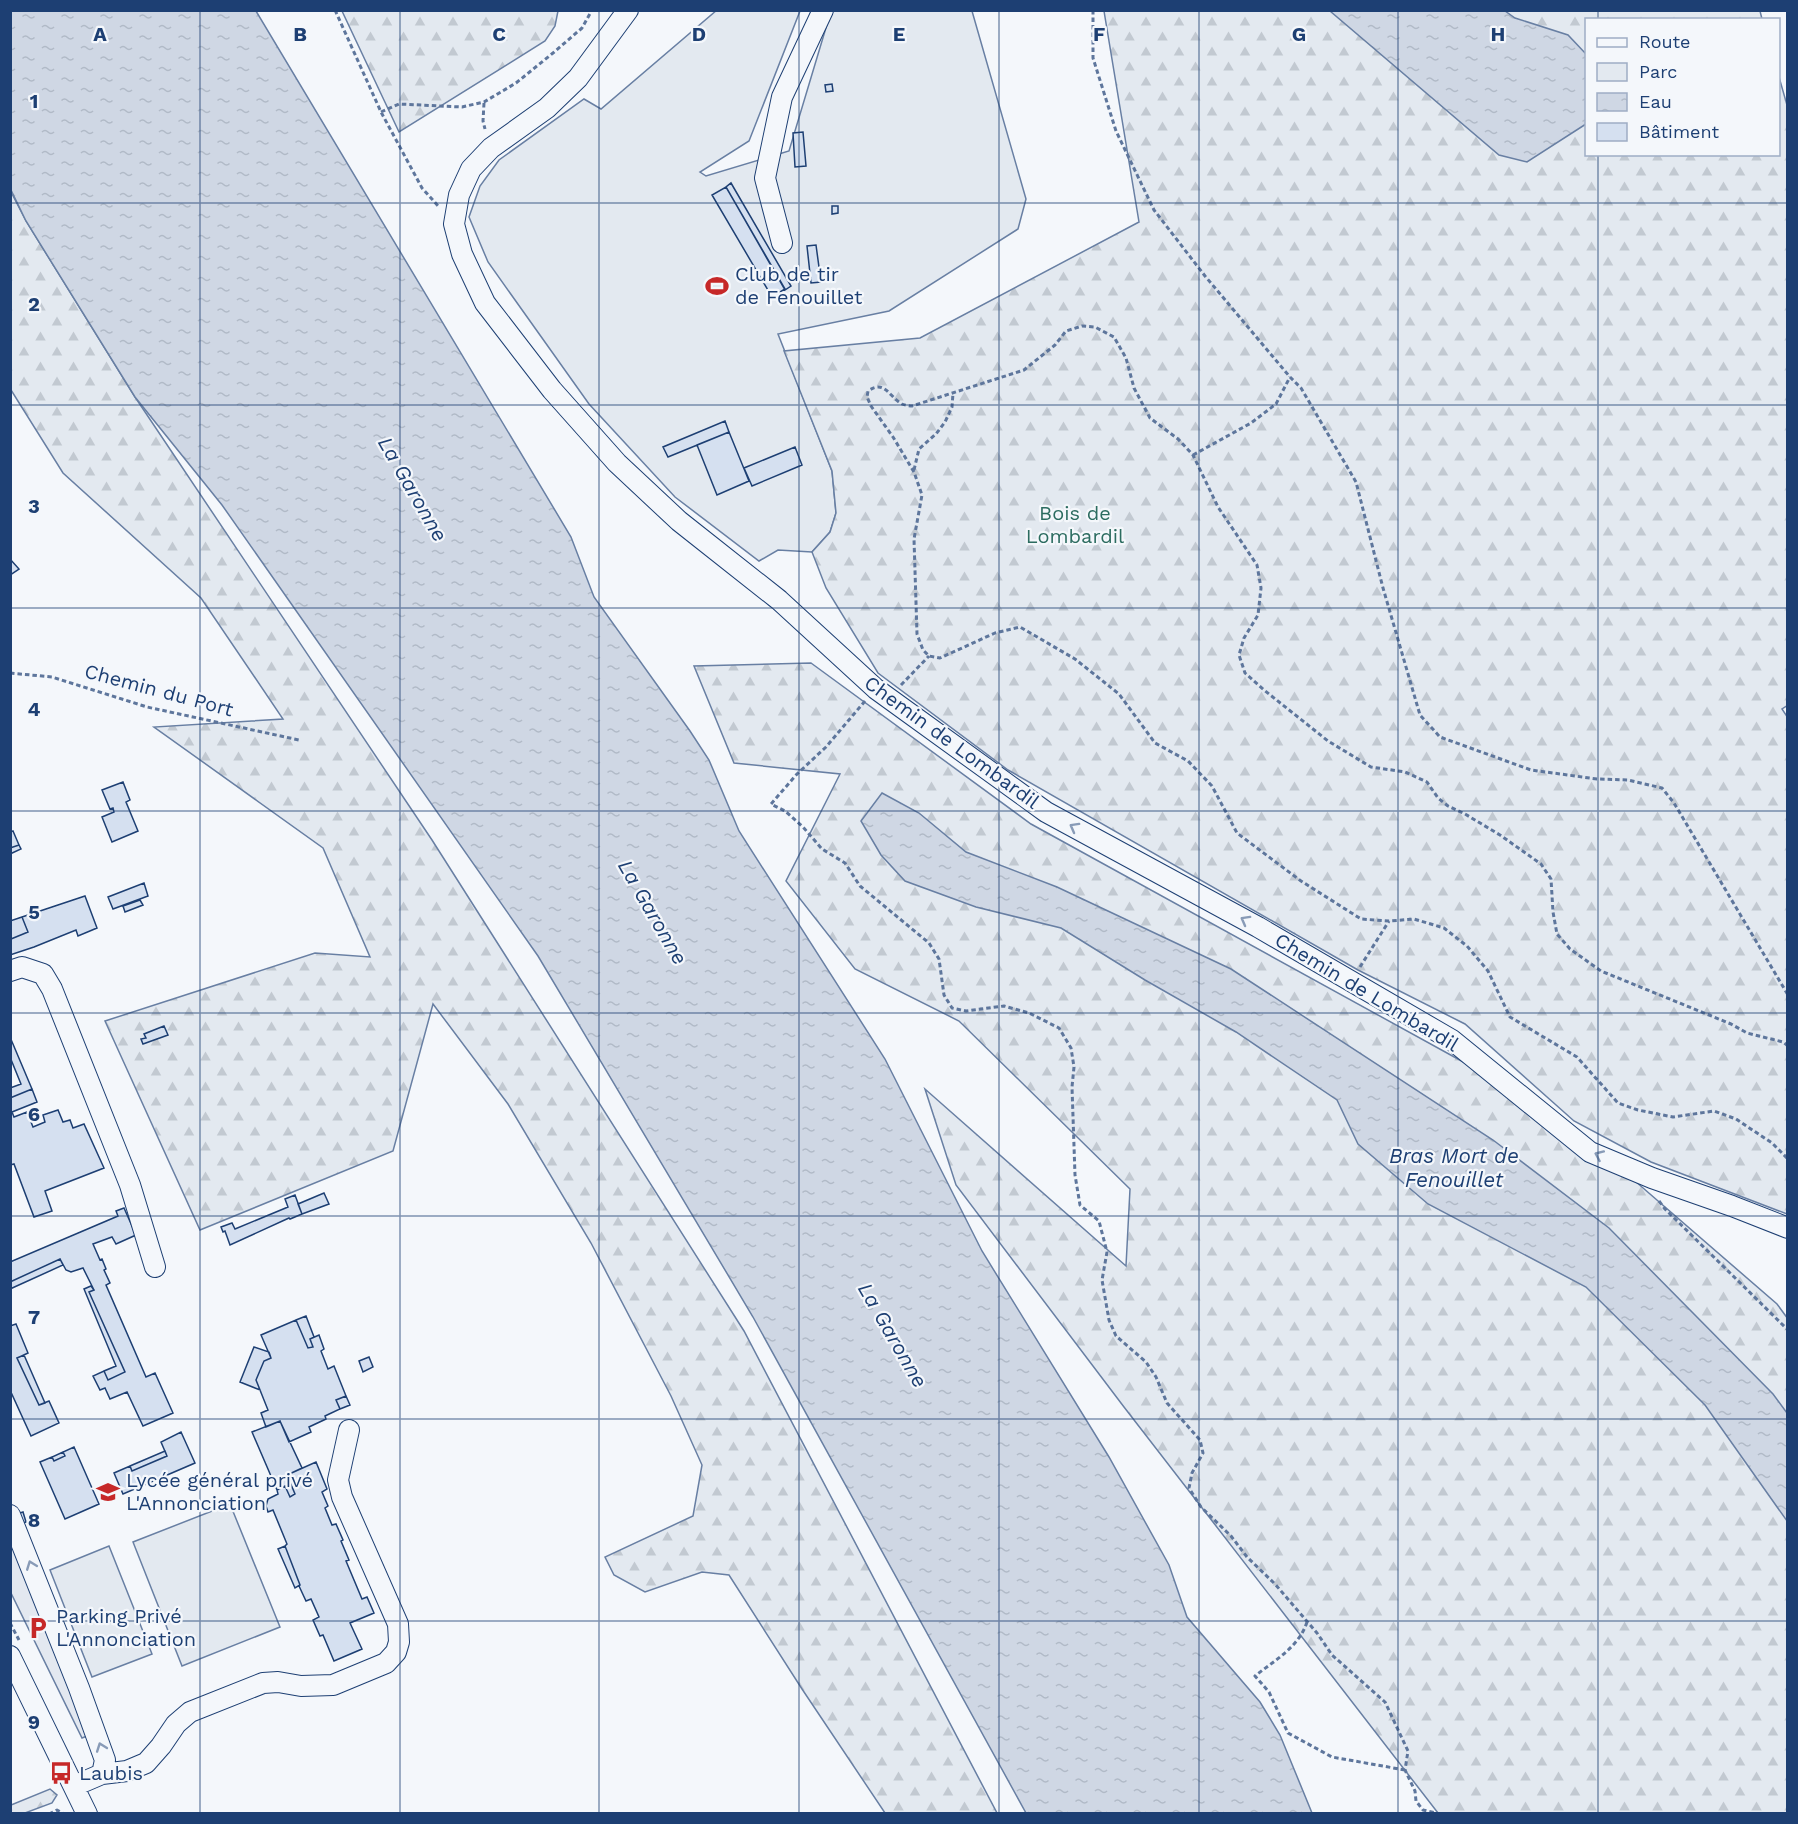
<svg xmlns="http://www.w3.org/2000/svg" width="1798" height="1824" font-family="'Work Sans',sans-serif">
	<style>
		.green { fill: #e3e9f0; stroke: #687fa3; stroke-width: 1.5 }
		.forest { fill: url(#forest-firs); stroke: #687fa3; stroke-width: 1.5 }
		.parking { fill: #e3e8f0; stroke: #687fa3; stroke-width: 1.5 }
		.water { fill: url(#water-ripples); stroke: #687fa3; stroke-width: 1.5 }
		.building { fill: #d5e0f0; stroke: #1d3f73; stroke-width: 1.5 }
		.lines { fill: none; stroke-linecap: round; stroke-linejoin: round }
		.minor-casing { stroke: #1d3f73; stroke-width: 22 }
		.path { stroke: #5e769c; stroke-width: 3; stroke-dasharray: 4.5 3; stroke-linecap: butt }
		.minor { stroke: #f4f7fb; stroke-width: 20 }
		.oneway { stroke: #889bb7 }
		.grid { fill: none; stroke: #1d3f73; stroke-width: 1.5; stroke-opacity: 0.55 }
		.labels { text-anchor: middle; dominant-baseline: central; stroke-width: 4.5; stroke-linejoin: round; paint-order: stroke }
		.poi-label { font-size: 20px; fill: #1d3f73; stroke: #f4f7fb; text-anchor: start }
		.park-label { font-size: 20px; fill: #2c6c60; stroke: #f4f7fb }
		.street-label { font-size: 20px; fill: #1d3f73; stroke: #f4f7fb }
		.water-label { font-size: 21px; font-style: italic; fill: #1d3f73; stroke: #f4f7fb }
		.grid-label { font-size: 20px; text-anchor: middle; font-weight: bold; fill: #1d3f73; stroke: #f4f7fb; stroke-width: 4.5; stroke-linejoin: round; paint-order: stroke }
	</style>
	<defs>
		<pattern id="forest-firs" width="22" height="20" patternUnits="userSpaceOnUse" patternTransform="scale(1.5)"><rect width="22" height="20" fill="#e3e9f0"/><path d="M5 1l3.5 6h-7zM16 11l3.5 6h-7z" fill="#c2c9d1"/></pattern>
		<pattern id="water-ripples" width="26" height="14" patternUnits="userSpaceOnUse" patternTransform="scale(1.5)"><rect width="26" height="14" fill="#cfd7e4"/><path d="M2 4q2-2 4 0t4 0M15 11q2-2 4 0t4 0" fill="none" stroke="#b1bac7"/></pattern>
	</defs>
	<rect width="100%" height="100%" fill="#f4f7fb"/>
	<!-- green -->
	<path class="green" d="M717,10l83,1 -51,130 -49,31 6,4 83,-25 42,-140h141l54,188 -8,30 -129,82 -111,23 54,137 4,42 -6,19 -18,20 -34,-2 -19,11 -84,-64 -86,-93 -101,-142 -19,-45 11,-31 19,-26 85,-61 17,10z
		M230,1504l50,123 -98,39 -49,-124z
		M109,1546l43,108 -60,23 -42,-107z"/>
	<!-- forest -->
	<path class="forest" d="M342,11h216l-3,15 -10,15 -146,91z
		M1104,11h656l2,8 -176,1v134h192l1,-77 8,28 1,600 -6,4 6,9 -1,496 -136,-52 -77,-41 -109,-97 -107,-54 -350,-200 -130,-97 -52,-85 -14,-36 18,-20 6,-19 -4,-42 -48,-120 136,-13 219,-116z
		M10,190l16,31 109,176 297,443 312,491 253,482h-112l-83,-124 -73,-114 -27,-3 -57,20 -31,-17 -9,-18 88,-41 9,-51 -31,-69 -80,-153 -83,-139 -75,-100 -40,147 -193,79 -95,-209 210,-68 55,4 -47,-109 -169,-121 129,-8 -82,-121 -138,-125 -52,-83z
		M811,663l220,161 436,240 168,117 142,123 11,15 -1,494h-349l-314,-406 -168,-222 -31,-96 201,177 4,-77 -171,-168 -104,-52 -69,-88 54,-107 -106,-11 -40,-97z
		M50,1789l7,6 -5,8 -27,10h-14v-8z"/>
	<!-- parking -->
	<path class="parking" d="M10,1524l82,210 -10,4 -71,-145z"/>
	<!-- water -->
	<path class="water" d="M11,10l245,1 315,526 23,60 96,134 19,29 30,71 146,228 97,192 127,206 60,108 18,52 73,85 20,33 32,78h-286l-273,-496 -215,-361 -316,-451 -87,-108 -109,-176 -15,-31z
		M1330,11h175l10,7 53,17 18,19v70l-59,38 -28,-7z
		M882,793l37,20 47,39 91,35 174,82 262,171 116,88 164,166 14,19v108l-82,-116 -119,-118 -158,-83 -70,-60 -21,-44 -101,-68 -91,-52 -84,-52 -85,-21 -71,-26 -24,-26 -20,-34z"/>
	<!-- building -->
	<path class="building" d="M832,84l1,7 -7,1 -1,-7z
		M803,132l3,34 -11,1 -2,-34z
		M731,183l60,103 -6,4 -59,-103z
		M726,187l59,102 -13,8 -60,-102z
		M832,206h6v7l-6,1z
		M816,245l5,37 -10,1 -4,-37z
		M725,421l4,11 -61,25 -5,-10z
		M729,432l20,49 -32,14 -20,-50z
		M795,447l7,18 -50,21 -8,-18z
		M10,559l9,10 -9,6z
		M123,782l7,18 -4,2 12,29 -26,11 -10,-25 12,-5 -1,-4 -3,1 -8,-19z
		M13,831l6,14 -9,3v-16z
		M19,845l2,4 -11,5v-6z
		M144,883l4,13 -35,13 -5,-12z
		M85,896l12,32 -19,8 -2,-6 -42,17 -24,8v-18l1,2 17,-7 -6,-15z
		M140,900l3,5 -18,7 -2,-6z
		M22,917l6,15 -17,7 -1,-18z
		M164,1026l4,9 -25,9 -2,-5 5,-1 -2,-4z
		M10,1037l22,52 -22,9v-10l11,-4 -11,-27z
		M32,1089l5,13 -25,10 2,5 13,-5 6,15 12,-5 -2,-7 15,-5 5,12 7,-2 3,8 11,-4 20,44 -59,23 7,20 -18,6 -20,-53 -4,1v-67z
		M324,1193l5,11 -27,10 -4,-10z
		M295,1195l7,19 -12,5 -1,-1 -59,27 -5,-14 -2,1 -2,-5 11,-4 3,6 53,-22 -3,-8z
		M124,1208l12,27 -20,9 -4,-7 -19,7 7,16 2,-1 4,10 -2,1 6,13 -4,2 40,92 9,-4 18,40 -30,13 -16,-34 -17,7 -5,-11 -5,2 -7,-14 11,-5 4,9 17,-8 -36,-80 5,-2 -11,-22 -12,4 -5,-2 -6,-11 -50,23v-20l108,-46 -2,-5z
		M60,1259l3,6 -53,24v-7z
		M91,1286l3,4 -5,2 36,80 -17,8 -4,-9 12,-5 -32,-77z
		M306,1316l8,21 -4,2 3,8 -5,1 -12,-28z
		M296,1320l12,28 5,-1 -3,-8 9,-4 5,14 -3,2 7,18 6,-3 12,30 -10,4 4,9 -15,7 1,3 -17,8 2,5 -22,10 -9,-21 -14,6 -5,-14 7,-3 -12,-30 8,-19 7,-3 -10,-23z
		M16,1324l12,29 -11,5 22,47 10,-4 10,22 -28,13 -21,-46v-64z
		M254,1347l15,5 2,6 -7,3 -8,19 4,10 -20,-8z
		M24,1355l21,48 -6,2 -22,-47z
		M369,1357l4,10 -10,5 -4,-11z
		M346,1396l4,9 -10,4 -4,-9z
		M280,1421l22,47 -15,7 8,19 -5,3 -5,-11 -8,4 -25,-58z
		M181,1432l14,31 -72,31 -9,-21 16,-7 2,5 35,-15 -6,-14z
		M74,1447l25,57 -34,15 -25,-57 12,-5 2,4 11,-5 -2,-4z
		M165,1451l2,5 -35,15 -2,-5z
		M63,1452l2,4 -11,5 -2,-4z
		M316,1462l11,27 -5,3 6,14 -3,2 7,17 4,-1 7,16 -2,1 8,19 -3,1 16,38 5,-2 7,16 -24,10 12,26 -28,12 -11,-26 -3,1 -7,-16 6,-3 -8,-18 -5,2 -7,-15 1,-1 -15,-39 2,-2 -14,-34 -5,2 -2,-6 2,-7 10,-5 -1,-4 8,-4 5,11 5,-3 -8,-19z
		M23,1512l3,10 -6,2 -3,-10z
		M285,1546l15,39 -5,3 -17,-39z"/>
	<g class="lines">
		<!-- minor casing -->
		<g class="minor-casing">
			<path id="minor" d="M628,10l-50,68 -31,30 -56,40 -20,21 -12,26 -5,29 8,30 23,49 67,87 65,73 62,58 100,79 97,89 170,123 212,115 194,113 138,112 62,26 80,28 56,22
				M782,243l-17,-65 17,-81 41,-87
				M10,971l12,-4 21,7 9,15 78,196 25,82
				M10,1515l69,173 26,72 -3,14 -28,12
				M10,1656l77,158
				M102,1774l25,-3 19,-8 15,-17 15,-22 14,-12 73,-29 15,-1 23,4 32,-1 53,-22 10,-11 3,-10 -1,-18 -56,-127 -4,-17 11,-50"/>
		</g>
		<!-- path -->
		<path class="path" d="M335,10l46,102 41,76 17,19
			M1093,10v48l23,73 38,79 51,66 85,101 11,11 55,94 27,106 37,127 20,22 91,33 66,9 31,1 34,8 12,15 114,192
			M484,103l-1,18 2,8
			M381,112l18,-8 63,3 22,-5 32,-19 37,-30 29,-25 10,-18
			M1193,455l58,-32 25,-19 14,-27
			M914,470l5,-21 17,-15 9,-12 7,-15 1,-14
			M10,673l42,4 95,30 152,33
			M901,685l28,-29
			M865,701l-39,46 -29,27 -26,30 14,7 18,16 19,22 23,14 15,23 69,57 10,16 5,36 8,13 14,3 38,-5 25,7 30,15 12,20 3,19 -2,20 3,88 5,30 19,16 8,31 -5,28 7,40 7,16 30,26 10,15 11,26 33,37 3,13 -11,20 -3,15 12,19 30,29 16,21 28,27 42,49 15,22 53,47 23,49 -3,19 10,21 1,10 7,9 17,4
			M1360,967l29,-46
			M1788,1046l-5,-4 -36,-9 -16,-9 -130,-53 -31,-22 -13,-15 -4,-22 -2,-33 -10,-15 -41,-29 -35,-21 -17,-8 -10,-8 -11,-16 -22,-10 -34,-5 -43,-26 -64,-51 -19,-17 -6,-18 5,-17 14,-23 3,-27 -4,-23 -39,-58 -25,-52 -15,-16 -28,-21 -16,-30 -8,-30 -12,-21 -19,-10 -13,-1 -16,5 -11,14 -31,25 -112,36c-2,0 -8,-1 -10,-2 -13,-7 -17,-25 -34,-13l-1,6 4,9 22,31 21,35 8,23 -8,44 3,95 6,16 6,6 11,2 55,-25 25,-6 55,32 44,35 36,49 33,18 24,25 25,47 64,48 60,38 28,2 25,-2 30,9 23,18 21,25 22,46 67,40 41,46 20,7 35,7 41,-6 22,8 36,24 16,16
			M1659,1201l6,8 123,121
			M1307,1622c-8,25 -32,38 -52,54l14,16 19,41 44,24 73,13
			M10,1623l9,17
			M49,1814l8,-4 7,4"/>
		<!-- minor -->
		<use href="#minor" class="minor"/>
	</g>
	<!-- one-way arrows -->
	<defs><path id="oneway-chevron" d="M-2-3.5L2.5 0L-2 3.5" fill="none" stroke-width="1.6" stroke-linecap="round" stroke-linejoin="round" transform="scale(1.5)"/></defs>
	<g class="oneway">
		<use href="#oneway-chevron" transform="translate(1074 827) rotate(-151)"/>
		<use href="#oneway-chevron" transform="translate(1245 920) rotate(-151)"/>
		<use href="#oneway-chevron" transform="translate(1599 1155) rotate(-156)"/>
		<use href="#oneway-chevron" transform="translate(31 1565) rotate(-111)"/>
		<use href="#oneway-chevron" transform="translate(101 1747) rotate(-110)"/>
	</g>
	<!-- grid -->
	<path class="grid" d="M200,10v1804M400,10v1804M599,10v1804M799,10v1804M999,10v1804M1199,10v1804M1398,10v1804M1598,10v10M1598,154v1660M10,203h1778M10,405h1778M10,608h1778M10,811h1778M10,1013h1778M10,1216h1778M10,1419h1778M10,1621h1778"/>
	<!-- icons -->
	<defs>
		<g id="stadium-bare" transform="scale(1.8)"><path d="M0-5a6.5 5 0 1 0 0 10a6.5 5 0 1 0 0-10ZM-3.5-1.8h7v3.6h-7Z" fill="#c62828" stroke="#f4f7fb" stroke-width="2.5" paint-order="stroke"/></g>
		<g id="school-bare" transform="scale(1.8)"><path d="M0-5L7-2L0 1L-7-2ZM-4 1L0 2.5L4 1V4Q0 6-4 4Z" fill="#c62828" stroke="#f4f7fb" stroke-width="2.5" paint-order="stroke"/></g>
		<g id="parking-bare" transform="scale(1.8)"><path d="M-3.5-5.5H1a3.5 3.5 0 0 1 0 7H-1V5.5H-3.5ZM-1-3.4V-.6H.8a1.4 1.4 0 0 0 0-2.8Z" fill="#c62828" stroke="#f4f7fb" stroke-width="2.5" paint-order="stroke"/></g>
		<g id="bus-bare" transform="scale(1.8)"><path d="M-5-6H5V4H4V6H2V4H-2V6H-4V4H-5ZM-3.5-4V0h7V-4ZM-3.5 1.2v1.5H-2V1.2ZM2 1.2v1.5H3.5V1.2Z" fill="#c62828" stroke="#f4f7fb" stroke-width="2.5" paint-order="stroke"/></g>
	</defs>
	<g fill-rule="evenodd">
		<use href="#stadium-bare" x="717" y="286"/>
		<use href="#school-bare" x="108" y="1492"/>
		<use href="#parking-bare" x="38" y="1628"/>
		<use href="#bus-bare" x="61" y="1773"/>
	</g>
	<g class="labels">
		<!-- poi labels -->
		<g class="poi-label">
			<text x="735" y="274">Club de tir<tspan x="735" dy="23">de Fenouillet</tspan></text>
			<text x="126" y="1480">Lycée général privé<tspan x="126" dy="23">L'Annonciation</tspan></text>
			<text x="56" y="1616">Parking Privé<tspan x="56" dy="23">L'Annonciation</tspan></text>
			<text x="79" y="1773">Laubis</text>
		</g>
		<!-- park labels -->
		<g class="park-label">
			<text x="1075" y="513">Bois de<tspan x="1075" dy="23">Lombardil</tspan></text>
		</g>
		<!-- street labels -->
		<g class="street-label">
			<text transform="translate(159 690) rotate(15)">Chemin du Port</text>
			<text transform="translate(952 742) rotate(36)">Chemin de Lombardil</text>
			<text transform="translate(1367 992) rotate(31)">Chemin de Lombardil</text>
		</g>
		<!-- water labels -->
		<g class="water-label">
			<text transform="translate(413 489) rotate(60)">La Garonne</text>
			<text transform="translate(653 912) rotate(60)">La Garonne</text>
			<text x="1454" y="1155">Bras Mort de<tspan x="1454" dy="24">Fenouillet</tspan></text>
			<text transform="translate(893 1335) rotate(60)">La Garonne</text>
		</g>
	</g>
	<g class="grid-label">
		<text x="100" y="41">A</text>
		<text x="300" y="41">B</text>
		<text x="499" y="41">C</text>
		<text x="699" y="41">D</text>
		<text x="899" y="41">E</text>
		<text x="1099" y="41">F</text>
		<text x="1299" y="41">G</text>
		<text x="1498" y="41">H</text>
		<text x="34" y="108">1</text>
		<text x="34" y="311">2</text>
		<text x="34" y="513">3</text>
		<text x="34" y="716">4</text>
		<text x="34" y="919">5</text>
		<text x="34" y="1121">6</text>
		<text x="34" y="1324">7</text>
		<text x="34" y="1527">8</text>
		<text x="34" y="1729">9</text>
	</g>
	<!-- border -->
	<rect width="1798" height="1824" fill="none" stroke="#1d3f73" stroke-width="24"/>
	<!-- legend -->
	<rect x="1585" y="18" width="195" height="138" fill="#f4f7fb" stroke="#9eadc5" stroke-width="1.5"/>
	<rect x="1597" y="38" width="30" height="9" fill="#f4f7fb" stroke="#9eadc5" stroke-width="1.5"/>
	<text x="1639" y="48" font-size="18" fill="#1d3f73">Route</text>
	<rect x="1597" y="63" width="30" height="18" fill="#e3e9f0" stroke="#9eadc5" stroke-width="1.5"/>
	<text x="1639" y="78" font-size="18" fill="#1d3f73">Parc</text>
	<rect x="1597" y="93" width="30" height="18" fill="url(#water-ripples)" stroke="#9eadc5" stroke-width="1.5"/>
	<text x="1639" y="108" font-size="18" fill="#1d3f73">Eau</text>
	<rect x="1597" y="123" width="30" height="18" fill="#d5e0f0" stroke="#9eadc5" stroke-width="1.5"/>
	<text x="1639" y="138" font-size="18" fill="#1d3f73">Bâtiment</text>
</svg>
